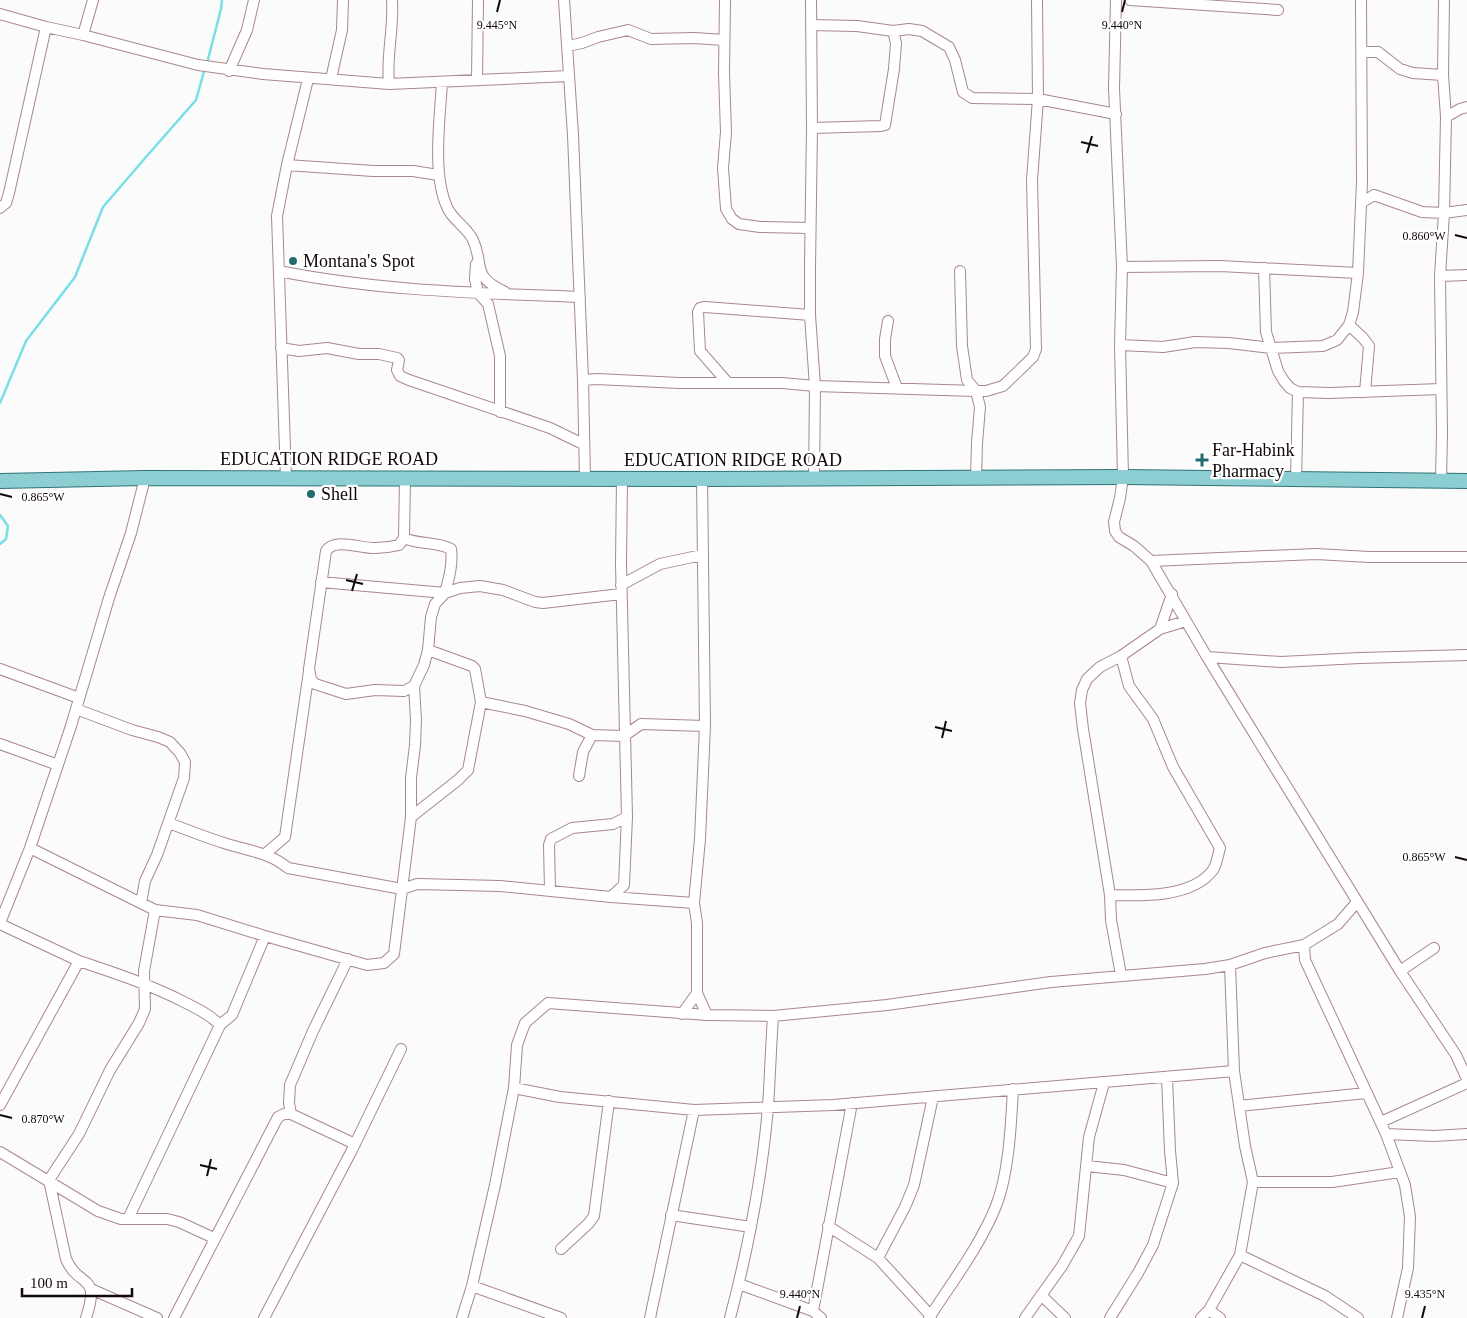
<svg xmlns="http://www.w3.org/2000/svg" width="1467" height="1318" font-family="'Times New Roman',serif">
	<style>
		.lines { fill: none; stroke-linecap: round; stroke-linejoin: round }
		.stream { stroke: #78e0e4; stroke-width: 2.5 }
		.minor-casing { stroke: #aa878a; stroke-width: 12 }
		.major-casing { stroke: #307477; stroke-width: 16 }
		.minor { stroke: #fff; stroke-width: 10 }
		.major { stroke: #8cced1; stroke-width: 14 }
		.ticks { fill: none; stroke: #130809; stroke-width: 2 }
		.poi-dot { fill: #206c6f; stroke: #fff; stroke-width: 2 }
		.labels { text-anchor: middle; dominant-baseline: central; stroke-width: 4.5; stroke-linejoin: round; paint-order: stroke }
		.poi-label { font-size: 18px; fill: #130809; stroke: #fff; text-anchor: start }
		.street-label { font-size: 18px; fill: #130809; stroke: #fff }
		.ticks-label { font-size: 12px; text-anchor: middle; fill: #130809; stroke: #fff; stroke-width: 4.5; stroke-linejoin: round; paint-order: stroke }
	</style>
	<rect width="100%" height="100%" fill="#fbfbfb"/>
	<g class="lines">
		<!-- stream -->
		<path class="stream" d="M207,63l14,-54 1,-9
			M0,403l26,-62 49,-64 28,-70 43,-50 50,-57 9,-32
			M0,515l8,11 -2,13 -6,5"/>
		<!-- minor casing -->
		<g class="minor-casing">
			<path id="minor" d="M564,0l9,135 10,245 2,99
				M725,0l-1,73 2,59 -3,36 3,41 6,10 7,5 21,3 50,1
				M811,0l1,128 -2,139v48l5,71 -1,93
				M1116,0l-2,88 8,179 -2,78 3,132 -3,21 -6,24 1,9 4,6 15,9 17,15 56,96 193,314 56,84 11,24
				M1130,0l148,10
				M0,14l46,13 37,8 115,30 65,9 126,10 180,-8
				M811,25l46,1 36,5 16,-2 13,2 27,16 6,13 8,32 9,6 66,1 78,15
				M83,35l10,-35
				M568,46l14,-3 16,-6 30,-7 23,9 43,-1 30,2
				M1362,52h16l22,17 13,4 30,2
				M229,71l18,-41 7,-30
				M331,79l11,-49 1,-30
				M477,80l1,-80
				M442,82c-2,36 -10,92 5,125 5,13 20,20 26,33 12,27 -3,35 32,52
				M389,84c-3,-28 5,-55 3,-84
				M1446,117l14,-8 7,-2
				M812,128l69,-2 4,-1 9,-56 2,-26 -3,-12
				M287,165l86,6h40l25,4
				M1361,203l13,-8 48,17 22,1 23,-3
				M0,208l6,-5 3,-10 37,-166
				M476,264l-1,15 3,14 10,11 12,52v56
				M1122,267l98,-1 138,7
				M1264,268l2,64 12,39 6,10 6,7 8,4 31,1 112,-4
				M279,271c99,20 200,22 301,26
				M960,271l2,75 5,34 9,11 4,16 -3,36 -1,35
				M1440,276l27,-1
				M888,321l-3,18v17l12,32
				M1349,325l14,13 6,8 -4,46
				M1120,345l43,2 32,-5 34,1 42,5 52,-2 14,-6 12,-15 4,-13 5,-39 4,-91 -1,-182
				M281,348l18,3 28,-3 32,6h20l18,4 2,2 -2,10 3,6 9,4 141,48 33,16
				M583,380l14,-1 82,4h103l33,3 161,5h10l17,-5 30,-29 3,-8 -4,-169 6,-81 -1,-99
				M728,383l-28,-32 -2,-39 2,-4 5,-1 105,8
				M286,478l-9,-262 10,-51 21,-86
				M405,478l-1,60 -5,7c-8,2 -16,3 -24,3 -13,1 -40,-11 -49,3l-17,118 2,10 4,5 31,10 29,-4 29,1 10,-5
				M622,479l-1,85 6,253 -3,68 -13,12 83,6
				M702,479l3,247 -5,113 -6,64 3,20v70l10,22
				M1296,480l2,-88
				M1441,480l1,-47 -2,-157 4,-63 2,-96 -3,-42 1,-75
				M404,538c15,7 32,3 47,11 2,15 -2,29 -6,44
				M1151,561l165,-7 53,3h98
				M321,582l124,11
				M621,585l39,-21 42,-9
				M1160,629l12,-35
				M1207,657l74,5 79,-4 107,-3
				M0,669l79,29
				M481,702l44,9 44,13 23,11 32,1 17,-12 64,2
				M76,709l56,21 26,7 12,5 10,11 5,9 -1,16 -27,77 -12,26 -4,22
				M0,744l58,21
				M579,776l4,-24 9,-17
				M411,817l47,-37 10,-10 13,-68 -6,-33 -3,-3 -44,-16
				M169,823c18,7 36,14 55,20 24,8 45,9 64,25l114,21 15,-5 83,2 111,11
				M30,848l125,62 42,5 68,21 102,29 17,-2 10,-9 17,-137v-39l4,-33 1,-25 -2,-34 10,-21 4,-15 3,-33 4,-13 10,-11 15,-5 20,-2 23,4 32,12 8,1 78,-9
				M265,854l20,-17 24,-166
				M550,890l-1,-45 2,-6 21,-11 41,-4 14,-7
				M1110,895c31,1 82,3 103,-25 4,-6 5,-16 7,-22l-47,-81 -20,-48 -24,-33 -8,-30
				M0,923l30,-75 41,-122 38,-128 22,-65 14,-55
				M0,924l79,37 -79,144
				M1304,945l1,15 81,174 19,51 5,32 -2,51 -11,50
				M79,961c36,12 72,24 105,41 14,7 26,13 36,23
				M1400,971l34,-23
				M1121,975l-10,-55 -1,-25 -27,-166 -3,-26 2,-13 5,-11 13,-12 21,-11 39,-27 26,-8
				M682,1014l15,-21
				M514,1088l46,9 134,13 139,-5 401,-34
				M1239,1106l127,-13
				M291,1114l-2,-11 1,-18 23,-54 35,-72
				M1381,1122l86,-39
				M1386,1134l48,2 33,-2
				M0,1152l98,59 23,8h46l12,3 35,16
				M1087,1166l37,4 49,13
				M1253,1182h79l68,-10
				M671,1215l80,12
				M128,1219l92,-194 12,-10 33,-79
				M828,1226l50,32 53,58
				M561,1249l28,-26 5,-7 15,-115
				M1240,1255l85,41 33,22
				M878,1258l27,-51 9,-22 19,-88
				M739,1284l74,27 8,7
				M472,1286l89,32
				M91,1289l66,29
				M1041,1295l24,23
				M1209,1310l11,8
				M813,1311l39,-208
				M86,1318c15,-46 -7,-29 -20,-59l-17,-79 30,-46 31,-64 29,-47 6,-14 -1,-38 11,-61
				M174,1318l104,-201 6,-3h7l64,30
				M264,1318l87,-166 50,-103
				M462,1318l10,-32 23,-101 19,-97 3,-43 8,-22 23,-20 159,12 66,1 114,-11 164,-23 154,-13 25,-4 35,-12 39,-8 34,-21 19,-22
				M650,1318l44,-208
				M730,1318c18,-69 32,-140 38,-211 2,-30 3,-61 5,-91
				M929,1318c23,-36 51,-72 67,-112 13,-33 15,-81 17,-117
				M1025,1318l37,-52 17,-30 10,-99 15,-54
				M1110,1318l28,-45 15,-28 20,-62 -3,-32 -3,-74
				M1201,1318l8,-8 31,-55 13,-73 -8,-36 -11,-75 -4,-106"/>
		</g>
		<!-- major casing -->
		<g class="major-casing">
			<path id="major" d="M0,481l145,-3 557,1 421,-2 344,4"/>
		</g>
		<!-- minor -->
		<use href="#minor" class="minor"/>
		<!-- major -->
		<use href="#major" class="major"/>
	</g>
	<!-- ticks -->
	<path class="ticks" d="M497,12l3,-12M1122,12l3,-12M1081,142l17,4M1087,153l5,-17M1455,235l12,3M0,494l12,3M346,580l17,4M352,591l5,-17M935,727l17,4M942,738l4,-17M1455,857l12,3M0,1115l12,3M200,1165l17,4M207,1176l4,-17M797,1318l3,-12M1422,1318l3,-12"/>
	<!-- markers -->
	<g class="poi-dot">
		<circle cx="293" cy="261" r="5"/>
		<path d="M1199.5 452.5h5v5h5v5h-5v5h-5v-5h-5v-5h5z"/>
		<circle cx="311" cy="494" r="5"/>
	</g>
	<g class="labels">
		<!-- poi labels -->
		<g class="poi-label">
			<text x="303" y="261">Montana's Spot</text>
			<text x="1212" y="450">Far-Habink<tspan x="1212" dy="21">Pharmacy</tspan></text>
			<text x="321" y="494">Shell</text>
		</g>
		<!-- street labels -->
		<g class="street-label">
			<text x="329" y="459">EDUCATION RIDGE ROAD</text>
			<text x="733" y="460">EDUCATION RIDGE ROAD</text>
		</g>
	</g>
	<g class="ticks-label">
		<text x="497" y="29">9.445°N</text>
		<text x="1122" y="29">9.440°N</text>
		<text x="1424" y="240">0.860°W</text>
		<text x="43" y="501">0.865°W</text>
		<text x="1424" y="861">0.865°W</text>
		<text x="43" y="1123">0.870°W</text>
		<text x="800" y="1298">9.440°N</text>
		<text x="1425" y="1298">9.435°N</text>
	</g>
	<!-- scale -->
	<path d="M22 1288v8h110v-8" fill="none" stroke="#130809" stroke-width="2.5"/>
	<text x="30" y="1288" font-size="15" fill="#130809" stroke="#ffffff" stroke-width="4" paint-order="stroke">100 m</text>
</svg>
